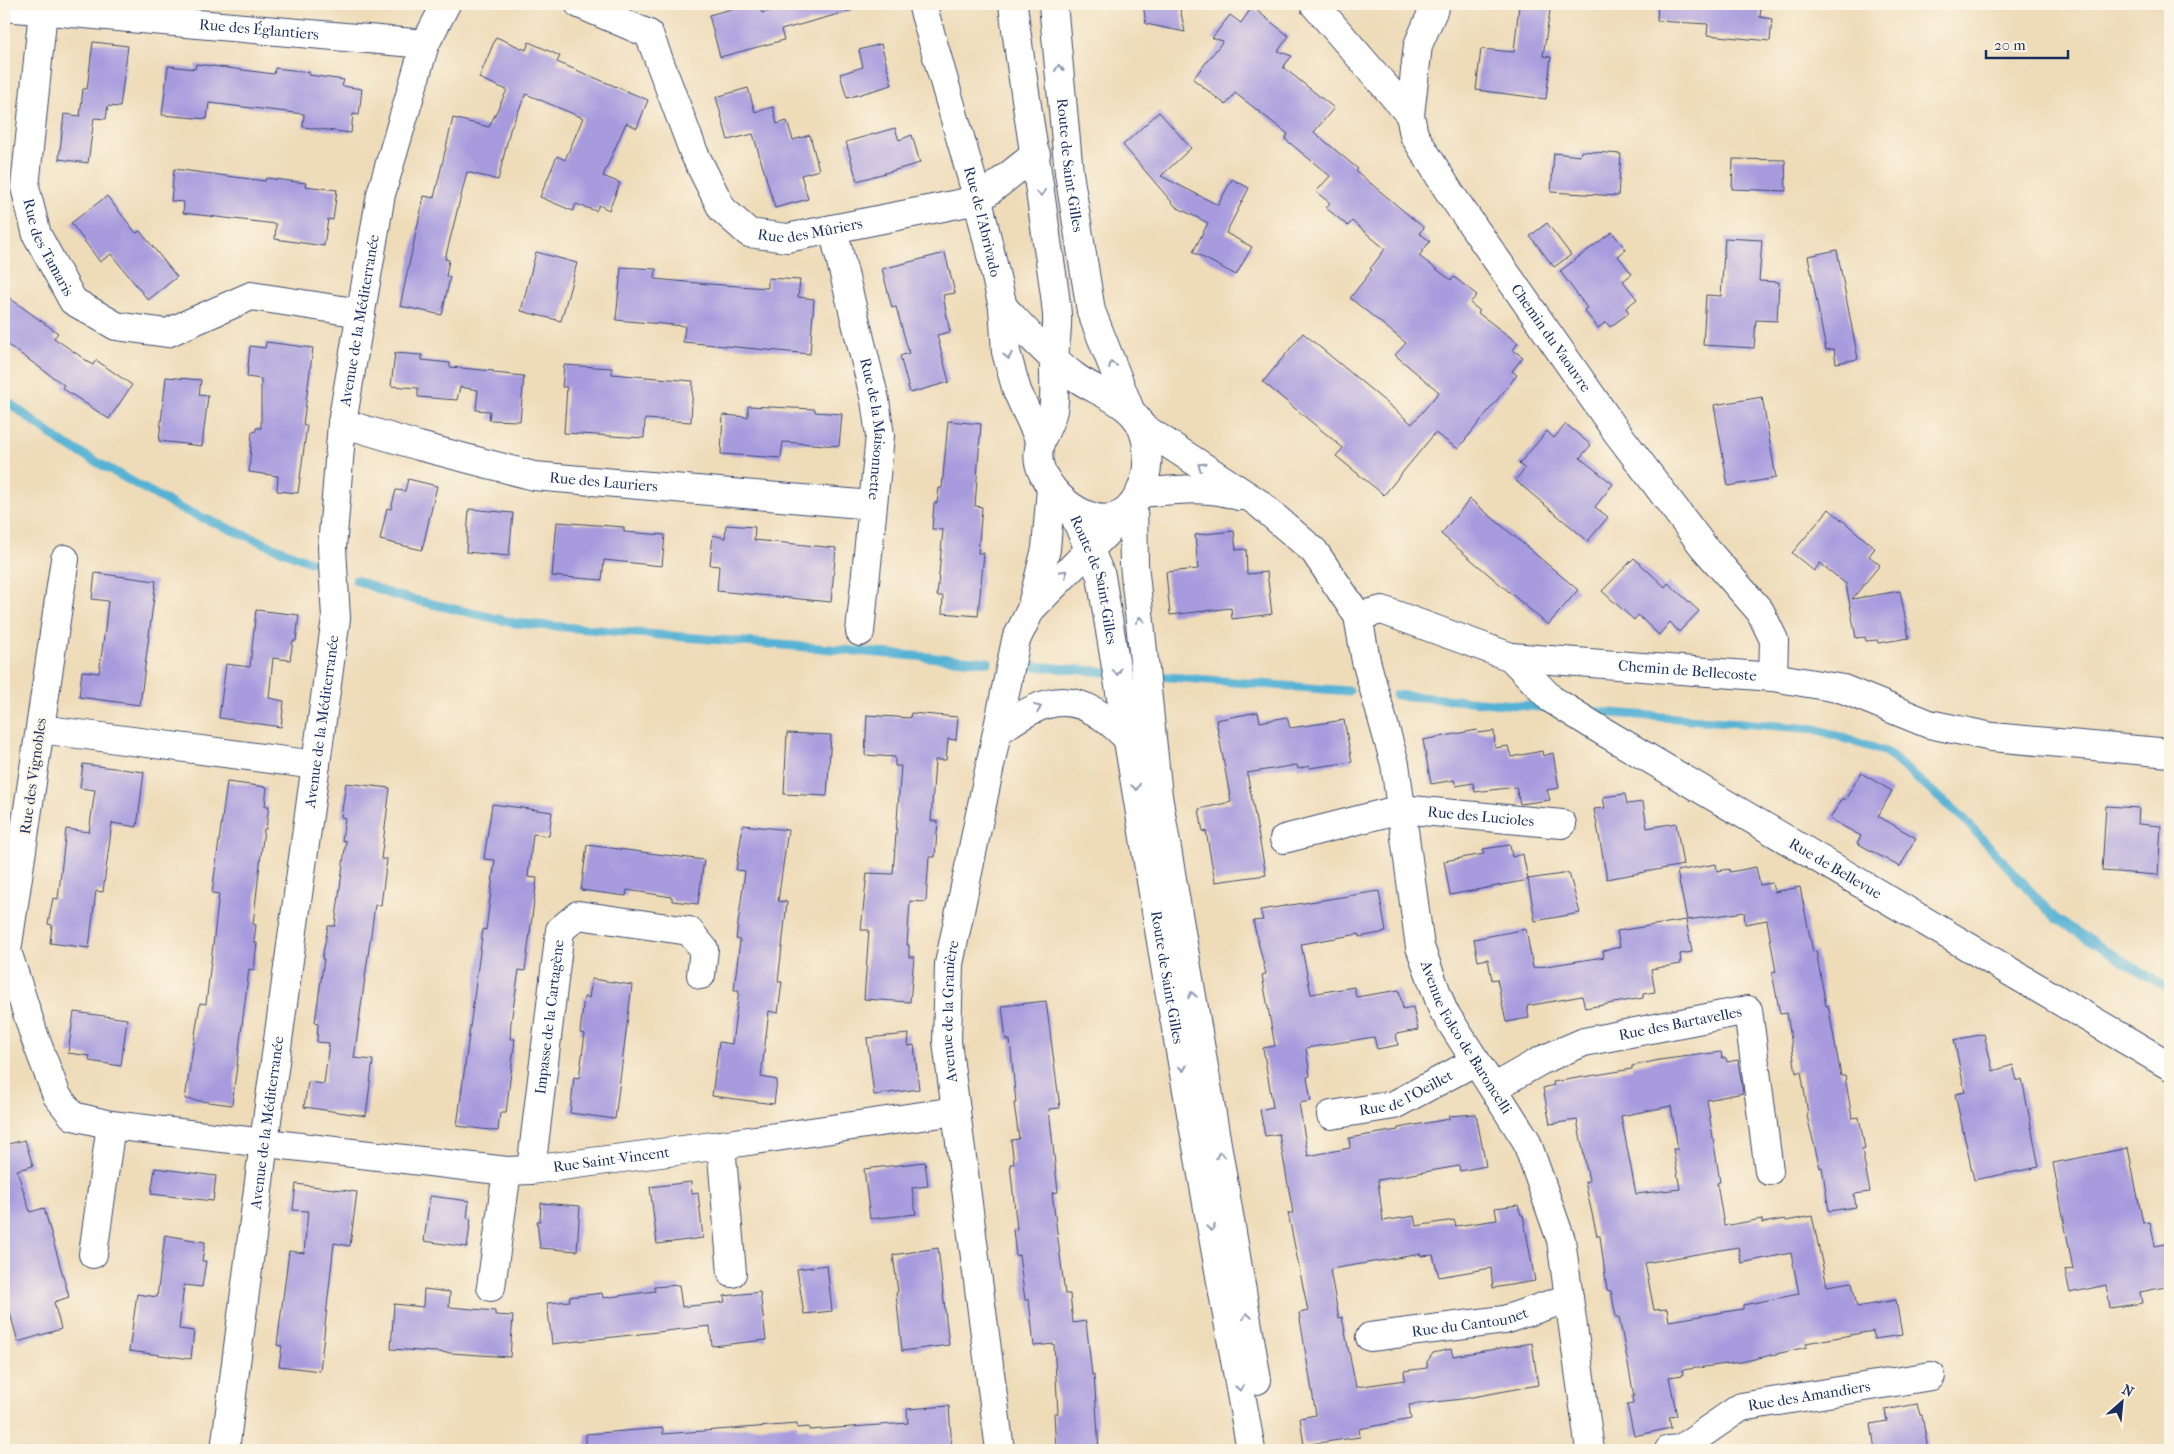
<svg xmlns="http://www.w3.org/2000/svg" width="2174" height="1454" font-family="'IM FELL French Canon',serif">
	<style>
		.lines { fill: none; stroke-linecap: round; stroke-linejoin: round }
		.stream { stroke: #56b2d4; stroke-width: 9 }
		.building { fill: #a79bde; fill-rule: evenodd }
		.street-casing { stroke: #3b496c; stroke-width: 30 }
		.secondary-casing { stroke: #3b496c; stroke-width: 30 }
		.street { stroke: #fff; stroke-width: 28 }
		.secondary { stroke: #fff; stroke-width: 28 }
		.oneway { stroke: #8d97ae }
		.labels { text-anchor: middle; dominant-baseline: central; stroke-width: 4; stroke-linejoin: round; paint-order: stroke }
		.street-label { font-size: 15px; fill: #1b2f5e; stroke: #fcf5e5 }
	</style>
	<rect width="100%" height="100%" fill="#fcf5e5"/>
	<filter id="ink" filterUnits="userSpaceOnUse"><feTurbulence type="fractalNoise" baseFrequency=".02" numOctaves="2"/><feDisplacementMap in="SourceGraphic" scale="10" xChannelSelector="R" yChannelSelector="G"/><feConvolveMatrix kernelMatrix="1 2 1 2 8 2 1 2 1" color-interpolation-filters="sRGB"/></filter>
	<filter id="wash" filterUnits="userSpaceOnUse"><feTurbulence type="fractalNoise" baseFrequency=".0096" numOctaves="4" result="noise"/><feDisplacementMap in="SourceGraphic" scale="20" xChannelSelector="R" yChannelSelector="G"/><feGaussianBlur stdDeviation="1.12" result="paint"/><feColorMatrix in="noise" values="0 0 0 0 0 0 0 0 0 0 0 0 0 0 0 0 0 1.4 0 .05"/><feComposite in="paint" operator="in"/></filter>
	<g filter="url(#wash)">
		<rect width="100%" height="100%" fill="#eedcb9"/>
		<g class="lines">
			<!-- stream -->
			<path class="stream" d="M4,399l57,43 118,66 131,54
				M356,580l37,15 122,28 473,39
				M1034,666l72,6
				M1157,676l192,15
				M1396,695l155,13
				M1586,711l230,18 70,23 78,67 92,100 114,71"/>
		</g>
		<g id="blocks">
			<!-- building -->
			<path class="building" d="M750,4h9l3,9 37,-9h53l1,6 -72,20 3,10 -64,17 -11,-42z
				M1143,4h36l6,28 -39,-8z
				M1519,4h32l-8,52 8,1 -5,42 -70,-9 5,-41 33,3z
				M1658,4h81l22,2 -1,11 12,2 -2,22 -63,-6 1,-11 -51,-3z
				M1252,7l37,29 -11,15 14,5 -9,11 51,41 -20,24 44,37 -2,2 68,57 -5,5 11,8 -11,15 32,24 3,-3 23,18 -7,8 10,8 -2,2 40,30 -5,7 10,7 -11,14 5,4 -59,74 -23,-16 -51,62 -48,-39 7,-8 -80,-66 40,-49 109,91 27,-32 -44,-37 11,-12 -56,-45 22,-28 -2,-1 15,-20 -33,-28 -4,5 -22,-18 4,-5 -14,-11 14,-16 -45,-37 3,-5 -53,-41 -9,12 -33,-26 30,-38 -11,-3 18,-23 11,8z
				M496,37l30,13 3,-8 31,14 -3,6 91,38 -11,28 -11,-5 -23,53 17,7 -11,27 -10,-5 -3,6 -20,-7 -3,7 -33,-14 17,-41 8,4 18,-42 -57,-24 -16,36 -12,50 -31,-8 -22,87 4,1 -3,16 4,1 -8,38 -42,-9 24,-110 10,2 19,-80 36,9 18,-37 -28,-12z
				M93,42l35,4 -8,61 -12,-1 -2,13 -12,-1 -6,45 -29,-4 5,-45 16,2 3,-27h4z
				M881,44l11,41 -45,13 -7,-24 23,-7 -4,-17z
				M196,64l78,10 1,-6 34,4v3l35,5 -2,6 20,3 -3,26 -6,-1 -2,19 -48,-6 1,-13 -95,-11 -2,16 -45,-4 6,-49 27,3z
				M748,88l7,24 18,-5 4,17 10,-3 6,19 17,-5 9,35 -18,5 7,24 -33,9 -22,-74 -25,6 -12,-43z
				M1159,112l32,36 -30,28 57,29 14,-26 17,9 -23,45 26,14 -16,28 -43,-23 15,-29 -32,-16 -53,-62z
				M895,128l4,12 13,-5 8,28 -63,18 -11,-39z
				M1581,151l40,3 -3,42 -67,-4 3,-39 26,3z
				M1733,159l52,1 1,31 -54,-2z
				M174,169l91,12 1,-3 40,5 -1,3 32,4 -4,30 -5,-1 -4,27 -49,-7 1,-15 -93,-11 1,-11 -13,-1z
				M107,196l29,37 4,-2 37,46 -29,23 -37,-46 -11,8 -29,-39z
				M1547,223l24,32 -17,12 -24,-31z
				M1612,232l14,18 -8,6 14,18 -9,7 14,18 -11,9 3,5 -19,14 -4,-5 -8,6 -14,-18 3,-2 -27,-37z
				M1725,238l37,2 -3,41 20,1 -2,39 -21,-1 -2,28 -51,-3 3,-50 15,1z
				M1837,250l21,109 -22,4 -2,-14 -8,1 -18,-94z
				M536,252l41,11 -16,58 -40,-10z
				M945,253l10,40 -12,2 7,37 -13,3 12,47 -39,11 -10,-37 9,-3 -13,-46 -4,1 -10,-39z
				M621,267l35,2 -1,10 53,5 60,4v-10l32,2 -2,17 16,2 -4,55 -127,-12 2,-16 -69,-6z
				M4,294l54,39 -4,5 39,27 3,-5 36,25 -23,34 -47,-31 2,-3 -60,-43z
				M266,342l47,6 -10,77h4l-9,68 -21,-2 1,-15 -29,-4 3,-40 4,-1v-3h5v-49l-14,-2 3,-31 15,2z
				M395,353l27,2v5l28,3v4l44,4v2l30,3 -4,45 -31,-1 1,-9 -14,-1 2,-20 -18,-3 -3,13 -39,-3v-9l-27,-2z
				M564,365l48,3v6l81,7 -2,41 -46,-3 -1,19 -80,-5 3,-46h-5z
				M166,377l35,3 -2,15 9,1 -6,50 -43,-5z
				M1762,397l14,81 -48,8 -14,-81z
				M748,406l67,3v3l27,2 -3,32 -56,-4 -2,16 -60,-4 2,-39 25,2z
				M948,421l33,3 -6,82 7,1 -4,46h6l-6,63 -36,-3 1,-17h-6l6,-66 -11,-1 2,-26h3l2,-15h3z
				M1566,424l25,21 -11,13 33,26 -18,23 13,10 -20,24 -73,-61 10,-11 -6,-5 28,-33 7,7z
				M408,479l29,7 -15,64 -42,-10 7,-32 4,1 5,-19 9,1z
				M1470,499l108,91 -30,35 -107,-91z
				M469,509l44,4 -4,43 -43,-4z
				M1829,509l46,39 -6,8 11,9 -28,34 48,-8 9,47 -31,5 -1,-3 -11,1 -1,-4 -9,1 -10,-54 -26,-21 -6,8 -22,-18z
				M557,522l67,5v5l41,3 -3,31 -58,-6 -2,20 -50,-4z
				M726,525l29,2 -1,13 82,8 -5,54 -114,-11 2,-25 -9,-1 3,-30 12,3z
				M1234,531l2,19 10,-1 1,25 20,-2 5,42 -40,5 -1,-11 -61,7 -4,-43 32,-3 -3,-34z
				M1634,558l31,29 3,-4 31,28 -20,21 -9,-10 -11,13 -21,-20 -4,5 -32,-29z
				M95,573l61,8 -16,124 -61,-8 3,-26 17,2 6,-44 3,-28 -16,-2z
				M256,610l43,5 -3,26h-3l-3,19 -17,-2 -4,40 15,3 -3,26 -62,-9 7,-54 24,3z
				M1258,712l2,10 27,-5 3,11 54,-8 8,42 -43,6v-2l-11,3 -1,-4 -50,8 19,102 -51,7 -9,-51 -3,1 -4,-23 32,-7 -15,-82z
				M911,713l47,4 -2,23 -8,-1 -2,21h-11l-4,61h7l-3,36h-6l-3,45 -16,-1 -3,44h2v12h5l-4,45 -46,-3 5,-69h-8l6,-57 26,1 8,-108h-6v-9l-30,-2 2,-40 43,3z
				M1477,730l1,3 16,-2 1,17 13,-2 3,11 31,-6 1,5 10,-3 6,35 -12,2 3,10 -30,4 -4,-17 -41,5 -2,-9 -17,3 -2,-6 -23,4 -8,-44z
				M787,733l44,2 -4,61 -43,-2z
				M83,764l61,8 -7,55 -25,-4 -9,69 -7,-1 -7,57 -39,-5 2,-18 -4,-1 5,-26 5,1 8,-70 23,3 6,-42 -15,-2z
				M1861,773l31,18 -14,25 38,22 -16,29 -43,-24 4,-7 -31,-17 12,-21 3,2z
				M227,782l40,5 -2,19h4l-3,23h-2l-11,95 3,1 -2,17 3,1 -3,27 -5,-1 -17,136 -47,-6 15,-96 6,1 13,-110 -7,-1z
				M346,783l44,5 -9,71h6l-6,46h-6l-21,153 19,2 -7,56 -62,-9 4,-25 16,2 5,-41 -12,-1 1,-19 -3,-1 9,-63h-2l6,-33h7l11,-85 -4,-1 3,-22 -4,-1z
				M1625,794l2,10 16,-2 4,26 29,-5 7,42 -76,14 -13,-70 11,-1 -2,-11z
				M492,804l60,8 -3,24 -16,-2 -5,43 9,1 -12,93 -6,-1 -8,52 -1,17h5l-9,74h-6l-2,18 -41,-5 26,-197 3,1 9,-70 -11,-1z
				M2106,806l33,2 -1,16 23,2 -3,49 -56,-4z
				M743,825l45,5 -10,71 9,1 -9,80h4l-4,31 -9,-2 -8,66 16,3 -3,24 -62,-8 7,-54 13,2 7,-54h-5l6,-50 -4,-1 9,-68 -9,-1z
				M587,845l117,15 -6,44 -26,-3v-4l-45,-7 -1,6 -45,-6z
				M1510,845l2,12 11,-3 5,26 -78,15 -6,-34 40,-7 -1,-5z
				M1716,864l1,7 12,-2 1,3 26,-5 4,18 12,-2 2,9 26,-5 13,65 3,-1 10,55 2,-1 13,71h4l7,42 7,-1 6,32 -3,1 8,42 -16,2 2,13 -27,4 -7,-44 -2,1 -13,-52 1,-2 -7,-43 -5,2 -9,-60 -7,1 -8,-41 4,-1 -9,-52 -22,4 -1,-12 -57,8 -10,-49z
				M1569,873l11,40 -45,8 -7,-42z
				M1379,891l7,41 -27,5v-3l-58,10 10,50 43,-7 2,10 43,-7 4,19 10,-2 5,23 -22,4 2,11 -21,4 -3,-12 -68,11 4,28 -3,1 4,24 -12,2 9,53 42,-8 -1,-10 49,-8v-2l51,-9v-3l27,-2 10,52 -26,5 -1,-5 -81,14 5,41 31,-5 2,10 38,-6 2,6 41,-6 -2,-12 23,-3 3,10h2l12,66 -42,7 -2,-20 -52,9 -6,-22 -12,1v-2l-90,15 -1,1 9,48 3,-1 14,70 49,-7 -1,-9 23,-3v-6l6,-9 18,-4 2,7 79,-13 6,42 -76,14 -53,6 2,14 -52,10 1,8 -56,8 -4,-27 16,-3 -17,-102 9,-2 -20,-98h5l-14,-79 -14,2 -5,-26 13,-3 -10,-59 12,-2 -13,-71 4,-1 -13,-53 10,-1 -3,-10z
				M1686,920l6,32 -12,2 1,10 -30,5 4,23 -12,2v4l-58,10 -3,-12 -55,10 2,12 -23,4 -9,-43 -5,1 -4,-21 -10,2 -4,-22 52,-10 7,39 71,-11 -1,-6 17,-4 -3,-16z
				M592,979l40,6 -17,134 -45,-6 4,-36 5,1 6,-44 -5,-1 4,-36 5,1z
				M1046,1001l14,107 -11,1 9,83 -6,1 13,101h5l3,29 13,-2 6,54h2l5,75h-43l-2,-37h4l-4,-69 -20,2 -5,-46h-4l-6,-45 -3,1 -3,-26 4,-1 -7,-65h4l-3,-24 8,-1 -5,-36h2l-6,-63h-4l-4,-34z
				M74,1012l53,7 -6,47 -32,-5 1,-5 -22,-3z
				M909,1034l-1,12 6,-1 5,44 -45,6 -7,-57z
				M1984,1034l9,37 20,-6 4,16 5,-2 17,88 -65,13 -19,-86 10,-2 -11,-52z
				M1721,1052l1,6h4l1,4 11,-2 5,33 -36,7 13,82 -3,1 7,43 38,-7v4l23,-4 1,2 26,-5 15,70 25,-4 5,25 39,-7 6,35 -28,4 -1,-8 -67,12 1,4 -66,15 -59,8 1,5 -14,2 8,39 -8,1 2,11 -37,8 -7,-31 6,-1 -1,-8h2l-15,-79h-3l-5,-26 -4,-1 -7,-54h-3l-12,-54 4,-1 -12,-61 -27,4 -7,-36 11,-3 -1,-3 79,-13v-3l27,-6zM1671,1106l7,43h-5l7,40 -44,5 -15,-78zM1738,1247l3,16 50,-10 8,41 -56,11v4l-74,12 -2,-12 -13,1 -9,-47z
				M25,1140l8,26 -16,4 13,42 14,-4 25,89 -15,5 7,27 -43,13 -14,-51v-146z
				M2128,1148l15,75 7,-1 5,24 15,-3v43l-30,6 2,11 -32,5 -4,-23 -36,8 -5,-23 8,-1 -20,-106z
				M925,1162l3,24 -16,2 4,26 -46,5 -6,-50z
				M155,1168l61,8 -3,25 -62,-7z
				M691,1182l1,12 6,-1 5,45 -46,6 -7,-57z
				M296,1184l61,8 -7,54 -16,-3 -14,128 -41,-5 3,-20 -5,-1 12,-94 15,2 4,-42 -15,-1z
				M430,1196l39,5 -2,17 4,1 -4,28 -43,-6z
				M541,1203l39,3 -3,45 -37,-3 -3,-27h3z
				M165,1235l40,7 -3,19h4l-4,26 -18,-2 -5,44 15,2 -3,28 -62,-8 8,-57 20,3z
				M938,1248l11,97 -47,6 -6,-58 2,-1 -5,-37z
				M827,1265l5,46 -28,3 -7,-45z
				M679,1285l3,22 43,-5 -1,-6 36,-4 6,48 -54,6 -2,-20 -158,18 -5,-41 23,-2 -1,-4 33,-4 1,5 52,-7 -1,-4z
				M424,1289l26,3 -1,15 46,4v4l18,1 -3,41 -119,-8 3,-45 29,3z
				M1917,1404l3,11h2l6,35h-53l-4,-26 16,-3 -2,-11z
				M949,1406l3,44h-366v-16l77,-6v6l134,-10v4l12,-1v3l99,-7 -1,-14z"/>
		</g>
	</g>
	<g filter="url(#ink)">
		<use href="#blocks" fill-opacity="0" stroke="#3b496c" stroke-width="1"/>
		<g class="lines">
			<!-- street casing -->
			<g class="street-casing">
				<g id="street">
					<path id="s1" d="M579,4l70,30 45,119 28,56 27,24 38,5 191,-38 58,-46"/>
					<path id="s2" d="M1314,4l96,111 4,20 36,58 166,238 87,115 57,65 14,29 -1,37"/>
					<path id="s3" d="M4,7l421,37"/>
					<path id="s4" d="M43,11l-18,176 12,48 36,66 43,25 51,7 84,-37 110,17"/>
					<path d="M1410,115l8,-70 18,-41"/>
					<path id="s5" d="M833,229l42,171 5,36 -20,196"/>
					<path id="s6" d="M342,423l77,23 115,30 338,29"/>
					<path id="s7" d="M1144,428l113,74 57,49 44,65 8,45 29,103 25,183 23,63 83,130 35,100 29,210"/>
					<path d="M1141,493c33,-3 67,-8 98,3"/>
					<path id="s8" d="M65,559l-58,392 28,87 22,58 16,20 38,9 396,46 24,-1 190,-25 235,-34"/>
					<path d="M1032,608l95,-96"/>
					<path id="s9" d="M1358,616l24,-6 129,47 262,20 70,12 86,35 63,13 178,16"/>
					<path id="s10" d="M1511,657l40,42 48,30 571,337"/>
					<path d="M40,729l276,36"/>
					<path d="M997,732c54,-40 83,-42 131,7"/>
					<path id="s11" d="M1284,839l117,-30 161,15"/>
					<path id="s12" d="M1493,1088l49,-28 42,-18 164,-32 21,161"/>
					<path id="s13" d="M1331,1115l63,-10 82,-44"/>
					<path d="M721,1145l11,128"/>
					<path id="s14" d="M531,1170l29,-240 18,-15 111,16 15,18 -3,26"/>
					<path d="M93,1254l18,-129"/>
					<path d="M491,1287l16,-116"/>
					<path id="s15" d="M1370,1337l134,-17 65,-22"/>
					<path id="s16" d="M225,1450l39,-308 72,-524 -4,-70 10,-125 39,-229 44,-150 21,-40"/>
					<path id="s17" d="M1000,1450l-53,-408 2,-78 67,-324 15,-31 15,-60 5,-61"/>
					<path id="s18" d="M1669,1450l11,-1 61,-42 190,-31"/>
				</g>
			</g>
			<!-- secondary casing -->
			<g class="secondary-casing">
				<g id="secondary">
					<path id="s19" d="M922,4l56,196 25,107 3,45 11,39 23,50"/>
					<path id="s20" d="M1053,4l16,169 22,138 39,99"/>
					<path d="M1003,307c23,24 45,49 71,69 17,13 39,19 55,34 25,22 23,69 4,94 -29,38 -86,-6 -94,-41 -4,-21 10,-34 14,-53 3,-17 0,-35 1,-52 1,-14 4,-29 3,-43 -2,-24 -6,-49 -10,-73 -10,-79 -25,-159 -34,-238"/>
					<path d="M1133,504l1,60 24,232 99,584"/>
					<path id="s21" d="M1071,508l30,68 66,402 84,472"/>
				</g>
			</g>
			<!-- street -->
			<use href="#street" class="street"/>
			<!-- secondary -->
			<use href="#secondary" class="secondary"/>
		</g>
		<!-- one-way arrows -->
		<defs><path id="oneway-chevron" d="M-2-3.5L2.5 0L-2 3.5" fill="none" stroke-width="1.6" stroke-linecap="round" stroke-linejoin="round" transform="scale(1.25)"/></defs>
		<g class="oneway">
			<use href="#oneway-chevron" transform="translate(1059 68) rotate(-96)"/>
			<use href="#oneway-chevron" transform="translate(1041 193) rotate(82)"/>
			<use href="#oneway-chevron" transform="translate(1008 356) rotate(77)"/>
			<use href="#oneway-chevron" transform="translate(1112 365) rotate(-112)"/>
			<use href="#oneway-chevron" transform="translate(1201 466) rotate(-147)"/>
			<use href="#oneway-chevron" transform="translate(1064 573) rotate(-46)"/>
			<use href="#oneway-chevron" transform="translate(1140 620) rotate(-96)"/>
			<use href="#oneway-chevron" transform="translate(1117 672) rotate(81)"/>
			<use href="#oneway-chevron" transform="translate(1038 708) rotate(-22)"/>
			<use href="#oneway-chevron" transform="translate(1136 787) rotate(81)"/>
			<use href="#oneway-chevron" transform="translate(1192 995) rotate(-100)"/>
			<use href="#oneway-chevron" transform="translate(1183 1068) rotate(80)"/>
			<use href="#oneway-chevron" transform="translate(1220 1155) rotate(-100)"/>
			<use href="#oneway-chevron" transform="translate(1211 1228) rotate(80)"/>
			<use href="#oneway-chevron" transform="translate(1247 1316) rotate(-99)"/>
			<use href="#oneway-chevron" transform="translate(1240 1388) rotate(80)"/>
		</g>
	</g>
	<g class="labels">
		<!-- street labels -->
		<g class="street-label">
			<text stroke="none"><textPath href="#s3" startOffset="256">Rue des Églantiers</textPath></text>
			<text stroke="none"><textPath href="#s20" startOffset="162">Route de Saint-Gilles</textPath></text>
			<text stroke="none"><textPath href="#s19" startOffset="226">Rue de l'Abrivado</textPath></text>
			<text stroke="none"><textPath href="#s1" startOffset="364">Rue des Mûriers</textPath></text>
			<text stroke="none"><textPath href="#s4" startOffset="242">Rue des Tamaris</textPath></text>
			<text stroke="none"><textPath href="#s16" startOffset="1139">Avenue de la Méditerranée</textPath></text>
			<text stroke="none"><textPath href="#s2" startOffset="412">Chemin du Vaouvre</textPath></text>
			<text stroke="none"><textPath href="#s5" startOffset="205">Rue de la Maisonnette</textPath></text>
			<text stroke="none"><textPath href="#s6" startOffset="269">Rue des Lauriers</textPath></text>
			<text stroke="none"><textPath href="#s21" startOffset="76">Route de Saint-Gilles</textPath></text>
			<text stroke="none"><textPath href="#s9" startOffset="339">Chemin de Bellecoste</textPath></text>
			<text stroke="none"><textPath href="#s16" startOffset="735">Avenue de la Méditerranée</textPath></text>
			<text transform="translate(33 776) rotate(-82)">Rue des Vignobles</text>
			<text stroke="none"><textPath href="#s11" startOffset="201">Rue des Lucioles</textPath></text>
			<text stroke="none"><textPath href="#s10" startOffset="389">Rue de Bellevue</textPath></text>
			<text stroke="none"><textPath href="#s21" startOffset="481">Route de Saint-Gilles</textPath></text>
			<text stroke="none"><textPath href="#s17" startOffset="442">Avenue de la Granière</textPath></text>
			<text stroke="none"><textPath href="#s14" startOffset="154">Impasse de la Cartagène</textPath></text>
			<text stroke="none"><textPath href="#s12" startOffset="200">Rue des Bartavelles</textPath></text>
			<text stroke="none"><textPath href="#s7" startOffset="728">Avenue Folco de Baroncelli</textPath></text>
			<text stroke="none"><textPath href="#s13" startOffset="79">Rue de l'Oeillet</textPath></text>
			<text stroke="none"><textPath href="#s16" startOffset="330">Avenue de la Méditerranée</textPath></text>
			<text stroke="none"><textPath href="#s8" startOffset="1118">Rue Saint-Vincent</textPath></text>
			<text stroke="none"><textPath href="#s15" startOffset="101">Rue du Cantounet</textPath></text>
			<text stroke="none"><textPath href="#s18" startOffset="154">Rue des Amandiers</textPath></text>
		</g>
	</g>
	<!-- margin -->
	<rect width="2174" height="1454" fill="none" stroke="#fcf5e5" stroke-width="20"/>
	<!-- north arrow -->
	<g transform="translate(2122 1402) rotate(27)" stroke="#fcf5e5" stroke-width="4" paint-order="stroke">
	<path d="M0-4L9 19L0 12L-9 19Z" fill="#1b2f5e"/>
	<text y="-8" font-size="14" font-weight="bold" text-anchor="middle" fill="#1b2f5e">N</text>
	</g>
	<!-- scale -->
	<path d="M1986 50v8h82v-8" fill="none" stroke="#1b2f5e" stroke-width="2.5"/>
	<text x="1994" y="50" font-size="15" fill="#1b2f5e" stroke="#fcf5e5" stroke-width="4" paint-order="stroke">20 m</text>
</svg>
